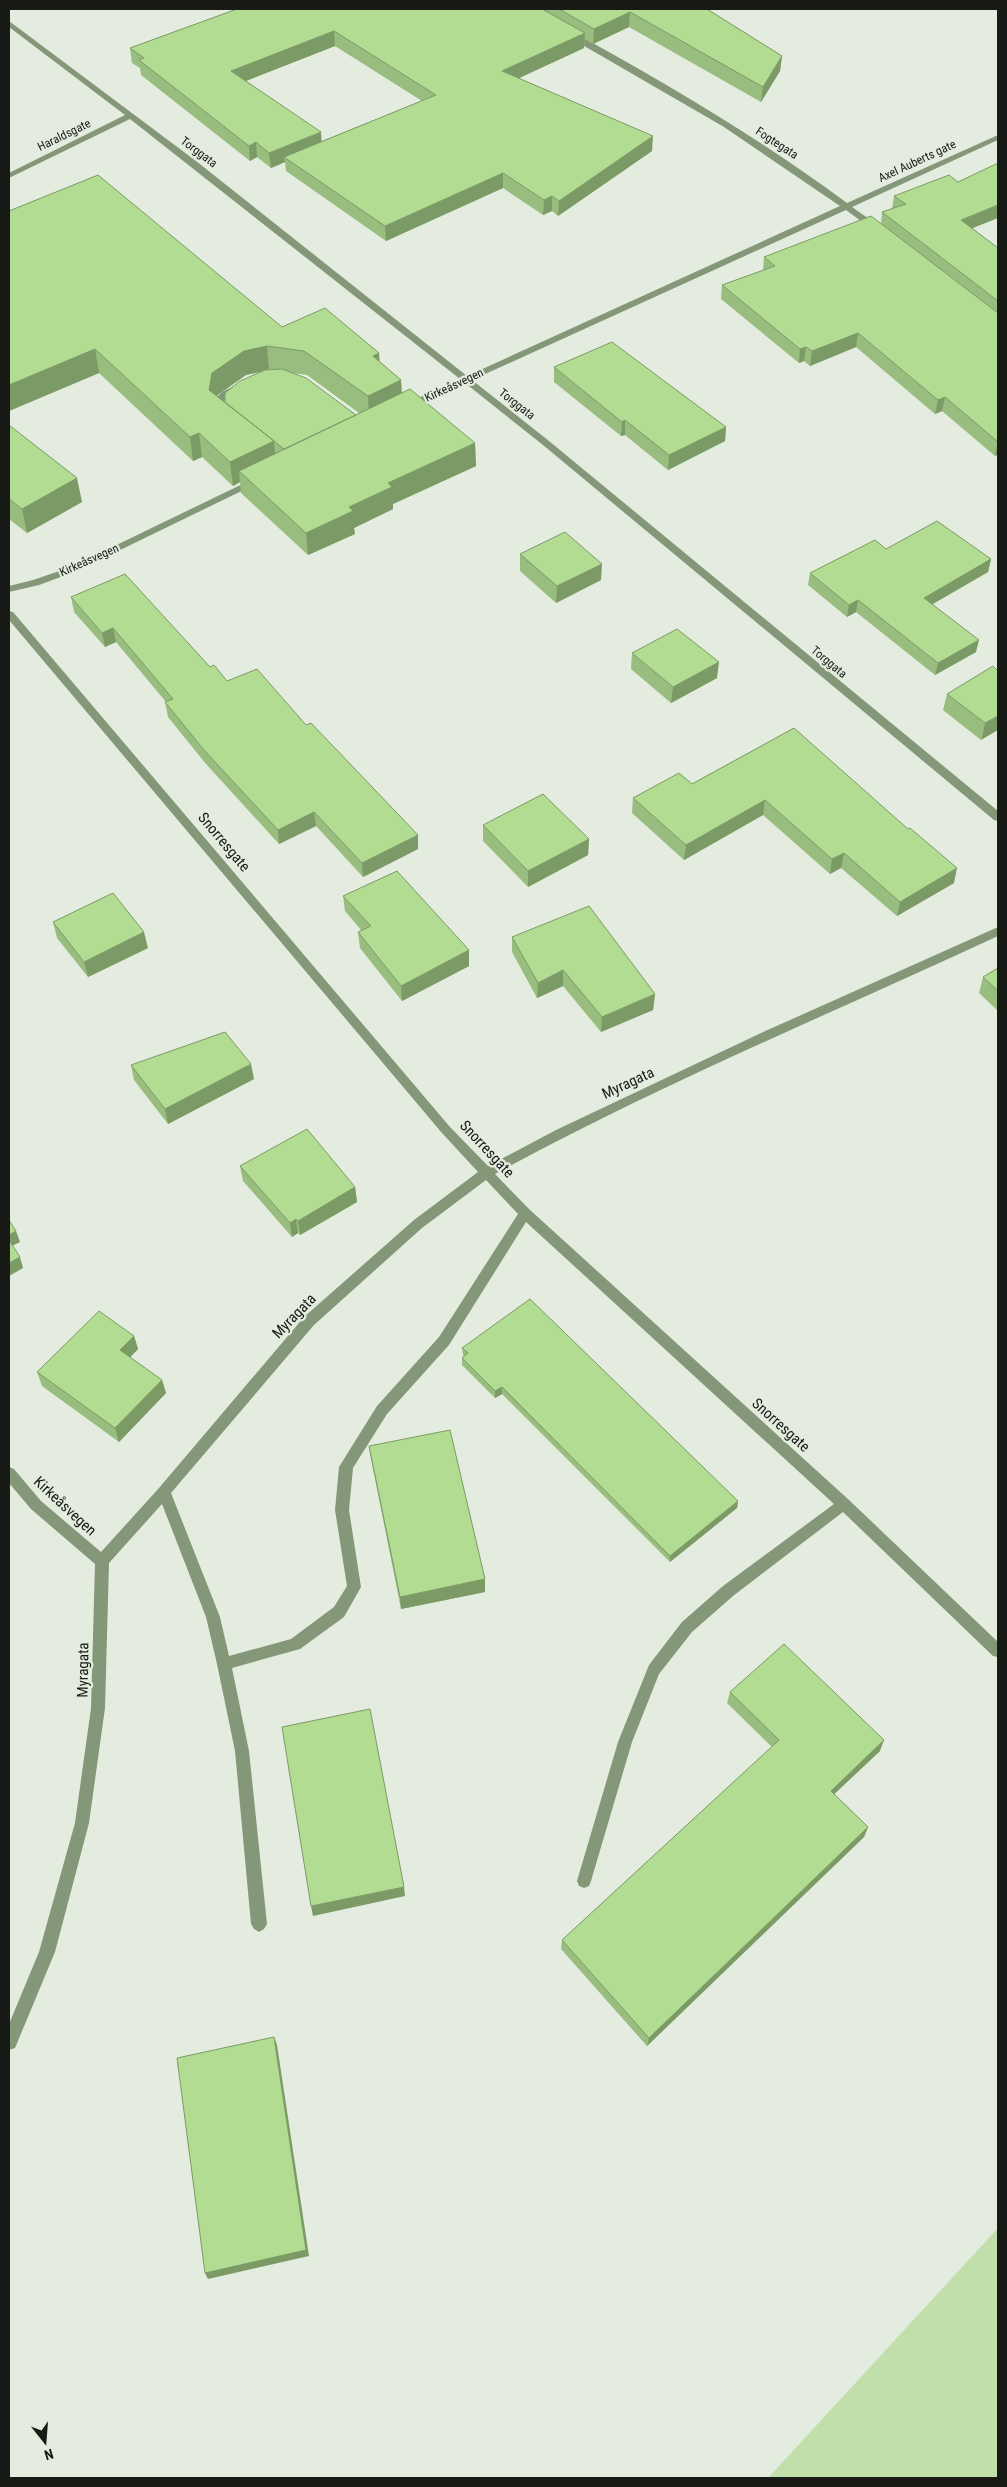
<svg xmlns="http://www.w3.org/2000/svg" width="1007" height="2487" font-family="'Roboto Condensed',sans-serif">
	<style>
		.green { fill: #c0dfab }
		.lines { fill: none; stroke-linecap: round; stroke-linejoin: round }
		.minor { fill: #859779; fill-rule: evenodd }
		.wall { fill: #98bd7e; fill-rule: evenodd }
		.shaded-wall { fill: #7c9a66 }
		.building { fill: #b1dc92; stroke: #7c9a66 }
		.labels { text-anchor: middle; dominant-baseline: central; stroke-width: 4.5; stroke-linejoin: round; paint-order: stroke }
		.far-street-label { font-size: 12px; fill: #171a15; stroke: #e4ecdf }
		.street-label { font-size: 15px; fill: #171a15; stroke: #e4ecdf }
	</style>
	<rect width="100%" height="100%" fill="#e4ecdf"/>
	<!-- green -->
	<path class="green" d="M998,2228v250h-230z"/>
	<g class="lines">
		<!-- minor -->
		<path class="minor" d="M9,21l187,140 271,215 373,-170 -116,-79 -157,-91v-4h6c94,52 188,107 274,171l151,-68v5l-146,67 27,19v4h-6l-27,-20 -374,170 77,61 449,370v10l-4,-1 -451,-375 -78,-62 -54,25h-6v-4l55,-25 -330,-260 -121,59v-5l116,-58 -116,-88z
			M240,383l3,1v4l-19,13 -1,15h-6l-1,-18 6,-6z
			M255,478l3,1v4l-181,88 -38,14 -30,7v-6l24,-6 38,-13z
			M9,611l4,1 437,515 38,39 68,-36 205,-97 237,-106v9c-168,78 -340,149 -503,238l34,35 320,291 149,142v15l-5,-1 -150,-144 -110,84 -41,36 -33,42 -27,68 -41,139 -2,5 -5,2 -5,-2 -2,-5 41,-139 31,-77 33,-43 41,-36 111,-82 -308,-282 -77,123 -62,69 -34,54 -4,42 12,77 -17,30 -44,32 -68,19 17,83 18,173 -3,5 -5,3 -5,-3 -3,-5 -16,-173 -18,-87 -11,-47 -44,-113 -53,59 -4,145 -16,115 -34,129 -40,96 -6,2v-26l30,-72 36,-129 16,-115 4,-144 -64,-55 -22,-26v-16l5,2 27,32 60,51 58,-64 145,-171 110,-97 64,-48 -36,-39 -433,-513zM486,1180l32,34 -79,123 -62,69 -38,61 -4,43 12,76 -13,21 -43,32 -62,17 -9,-39 -49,-124 143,-168 108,-97z"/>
	</g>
	<!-- wall -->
	<path class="wall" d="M237,9h470l75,47 -2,15 -19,31 -132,-75 -36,17 -8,-5 -1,9 -65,30 133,73 -94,65 -6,-5 -9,4 -40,-27 -117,53 -100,-70 -1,-9 -14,6 -14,-11 -7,4 -109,-86 -1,-7 -8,-5 -2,-15zM335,46l87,55 -100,40 -76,-60z
		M894,196l78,32 26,20v206l-3,2 -53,-45 -7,3 -79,-67 -46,19 -6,-5 -5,2 -78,-64 1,-14 41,-15 1,-13 117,-33 1,-12 10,-3z
		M9,211l273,116 98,35 21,18 1,13 73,50 1,23 -83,38v5l-39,19 1,6 -47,21 -67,-62 -1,-11 -7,4 -31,-29 -9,4 -94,-88 -90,38zM263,371l-38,31 -9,-6 30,-21zM292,373l15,2 52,38 -3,2z
		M554,367l172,60 -1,14 -57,29 -43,-35 -4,1 -67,-54z
		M9,426l73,76 -55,31 -18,-14z
		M886,549l105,10 -3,13 -55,32 43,48 -41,23 -79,-63 -9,5 -39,-32 2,-12z
		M520,554l81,26 -45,23 -36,-32z
		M71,597l139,70 17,14 79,44 112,124 -55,28 -47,-51 -37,18 -73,-80 -38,-47 -3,-15h1l-50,-60 -11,5 -31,-35z
		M632,653l85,25 -46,25 -40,-34z
		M998,671l-17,69 -38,-30 4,-16z
		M794,728l160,155 -57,33 -56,-48 -11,6 -67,-59 -79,45 -52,-47 1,-15 59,-14z
		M483,825l106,14 -1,16 -60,32 -45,-46z
		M343,896l126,70 -67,35 -42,-53 -2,-16 4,-1 -17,-20z
		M53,922l95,26 -60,29 -31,-39z
		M512,937l143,57 -2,16 -52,22 -38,-46 -26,12 -25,-46z
		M998,968v43l-19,-18 4,-16z
		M131,1065l123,14 -86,45 -34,-44z
		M240,1166l115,21 2,15 -57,33 -2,-2 -6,4 -49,-56z
		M134,1336l4,13 -8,8 32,23 4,13 -47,49 -77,-56 -5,-14z
		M462,1348l276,153 -1,7 -67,54 -168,-168 -7,4 -33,-33v-7l2,-2 -1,-1z
		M369,1446l116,133v13l-84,17 -30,-150z
		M730,1692l150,59 -46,43 34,33 -4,10 -217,209 -86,-97 1,-9 210,-193 -45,-44z"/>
	<!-- shaded-wall -->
	<path class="shaded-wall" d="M630,12l-1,15 -36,17 1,-15z
		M334,31l1,15 -102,40 -2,-15z
		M585,33l-1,15 -82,38v-15z
		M782,56l-2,15 -19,31 2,-15z
		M321,132l1,15 -38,10 1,5 -14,6 -2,-15z
		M653,136l-1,15 -94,65 1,-15z
		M256,142l1,15 -7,4 -1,-15z
		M503,173v15l-117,53 -1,-15z
		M552,196v15l-9,4 1,-15z
		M998,205v13l-40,16 3,-14z
		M858,333l-2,14 -46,19 2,-15z
		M267,346l2,24 -23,5 -31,22 -6,-7 3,-17 32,-22z
		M806,347l-2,14 -5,2 1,-14z
		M95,349l4,24 -90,38v-26z
		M379,353l2,24 -8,-21z
		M401,380l1,24 -33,16 -1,-24z
		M945,397l-3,14 -7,3 3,-14z
		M625,420v15l-4,1 1,-14z
		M726,427l-1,14 -57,29 1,-15z
		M199,433l3,24 -9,4 -3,-24z
		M274,441l2,24 -37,6 1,11 -7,4 -3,-24z
		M998,442v12l-3,2z
		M475,443l1,23 -83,38v5l-39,19 1,6 -47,21 -2,-22 82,-50z
		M77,478l5,24 -55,31 -5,-24z
		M991,559l-3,13 -66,38 2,-12z
		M602,564l-1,16 -45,23 1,-17z
		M858,600l-2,12 -9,5 2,-12z
		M113,628l3,14 -11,5 -3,-14z
		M979,640l-3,12 -41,23 3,-12z
		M719,662l-2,16 -46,25 2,-16z
		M998,716v14l-17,10 4,-17z
		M765,800l-2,15 -79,45 2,-15z
		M314,812l2,14 -37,18 -1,-14z
		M418,835v14l-55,28 -1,-14z
		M589,839l-1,16 -60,32v-16z
		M844,853l-3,15 -11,6 2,-15z
		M957,868l-3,15 -57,33 3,-14z
		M144,932l4,16 -60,29 -4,-15z
		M469,950v16l-67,35 -1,-15z
		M563,970v16l-26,12 1,-15z
		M655,994l-2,16 -52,22 1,-15z
		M251,1064l3,15 -86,45 -3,-15z
		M355,1187l2,15 -57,33 -2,-14z
		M296,1219l2,14 -6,4 -2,-14z
		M16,1231l4,11 -10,5 -1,-3v-9z
		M20,1257l3,11 -14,8v-13z
		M134,1336l4,13 -14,15 -4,-14z
		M162,1380l4,13 -47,49 -4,-14z
		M502,1387v7l-7,4v-7z
		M738,1501l-1,7 -67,54v-6z
		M485,1579v13l-84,17 -1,-12z
		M884,1740l-4,11 -53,50 4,-10z
		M868,1827l-4,10 -217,209 2,-8z
		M404,1887l1,9 -92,20 -2,-10z
		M274,2037l3,8 32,211 -101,23 -3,-6z"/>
	<!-- building -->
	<path class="building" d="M237,9h305l43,24 -83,38 151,65 -94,65 -7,-5 -8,4 -41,-27 -118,53 -101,-69 152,-62 -102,-64 -103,40 90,61 -52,21 -13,-11 -7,4 -110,-86 5,-2 -14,-10z
		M559,9h148l75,47 -19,31 -133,-75 -36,17z
		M998,163v42l-37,15 37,28v53l-116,-89 24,-8 -12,-8 55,-21 9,7z
		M98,175l184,152 43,-19 54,45 -6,3 28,24 -33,16 -64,-45 -37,-5 -23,5 -32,22 -3,17 65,51 -44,21 -31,-29 -9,4 -95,-88 -86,36v-174z
		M871,216l127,97v129l-53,-45 -7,3 -80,-67 -46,18 -6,-4 -6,2 -78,-64 53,-19 -11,-9z
		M612,342l114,85 -57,28 -44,-35 -3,2 -68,-55z
		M282,369l24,9 50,37 -72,34 -59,-47v-9l15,-12 25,-11z
		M410,389l65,54 -87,40 4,4 -43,20 4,4 -47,22 -67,-62z
		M9,425l68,53 -55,31 -13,-10z
		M937,521l54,38 -67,39 55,42 -41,23 -80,-63 -9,5 -39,-32 65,-33 11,9z
		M565,532l37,32 -45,22 -37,-32z
		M125,574l85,93 4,-2 13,16 30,-12 49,56 5,-2 107,112 -56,28 -48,-51 -36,18 -74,-80 -39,-48 8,-3 -60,-71 -11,5 -31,-36z
		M677,629l42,33 -46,25 -41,-34z
		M993,666l5,5v45l-13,7 -38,-29z
		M794,728l114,101 2,-1 47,40 -57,34 -56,-49 -12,6 -67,-59 -79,45 -53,-47 46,-25 13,11z
		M543,794l46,45 -61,32 -45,-46z
		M397,871l72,79 -68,36 -43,-54 13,-6 -28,-30z
		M113,893l31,39 -60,30 -31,-40z
		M589,906l66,88 -53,23 -39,-47 -25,13 -26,-46z
		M998,968v23l-15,-14z
		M225,1032l26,32 -86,45 -34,-44z
		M307,1129l48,58 -57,34 -2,-2 -6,4 -50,-57z
		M9,1220l7,11 -7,4z
		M9,1240l11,17 -11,6z
		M530,1299l208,202 -68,55 -168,-169 -7,4 -33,-33 6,-5 -6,-5z
		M99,1311l35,25 -14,14 42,30 -47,48 -78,-56z
		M450,1430l35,149 -85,18 -31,-151z
		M784,1644l100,96 -53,51 37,36 -219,211 -87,-98 217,-200 -49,-48z
		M370,1709l34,178 -93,19 -29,-179z
		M274,2037l32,213 -101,23 -28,-215z"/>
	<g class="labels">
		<!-- far-street labels -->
		<g class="far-street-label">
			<text transform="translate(64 135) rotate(-26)">Haraldsgate</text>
			<text transform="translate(777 143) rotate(33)">Fogtegata</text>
			<text transform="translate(199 152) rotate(37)">Torggata</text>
			<text transform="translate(917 161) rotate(-25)">Axel Auberts gate</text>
			<text transform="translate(454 385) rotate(-25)">Kirkeåsvegen</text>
			<text transform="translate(517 404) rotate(38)">Torggata</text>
			<text transform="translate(89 560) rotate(-24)">Kirkeåsvegen</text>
			<text transform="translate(829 662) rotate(40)">Torggata</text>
		</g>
		<!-- street labels -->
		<g class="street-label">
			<text transform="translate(224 842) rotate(50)">Snorresgate</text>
			<text transform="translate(628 1083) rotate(-25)">Myragata</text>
			<text transform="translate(487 1149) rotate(47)">Snorresgate</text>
			<text transform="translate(294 1316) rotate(-46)">Myragata</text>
			<text transform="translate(781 1425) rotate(42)">Snorresgate</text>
			<text transform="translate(65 1506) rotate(43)">Kirkeåsvegen</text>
			<text transform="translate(83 1670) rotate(-89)">Myragata</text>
		</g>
	</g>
	<!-- border -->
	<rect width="1007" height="2487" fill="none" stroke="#171a15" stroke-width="20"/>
	<!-- north arrow -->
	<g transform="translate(45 2442) rotate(163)" stroke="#e4ecdf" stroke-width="4" paint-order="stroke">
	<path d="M0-4L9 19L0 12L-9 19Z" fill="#171a15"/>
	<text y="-8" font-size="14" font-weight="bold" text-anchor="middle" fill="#171a15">N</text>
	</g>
</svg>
